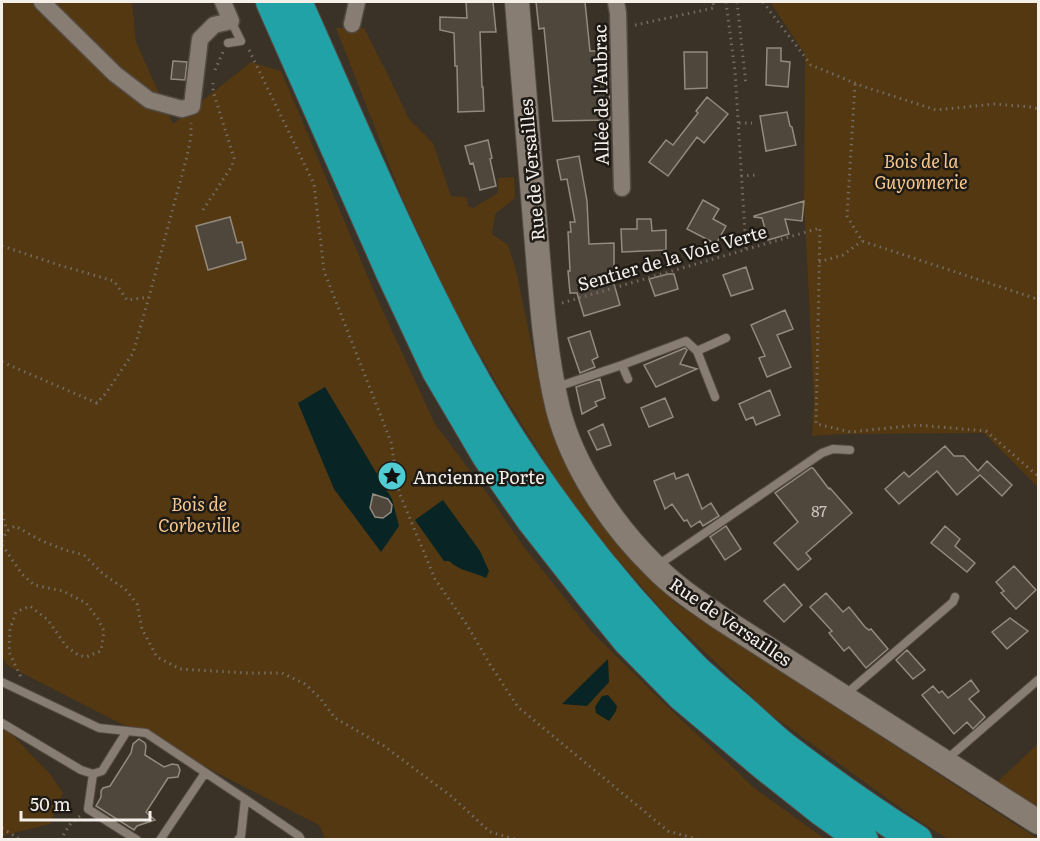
<svg xmlns="http://www.w3.org/2000/svg" width="1040" height="841" font-family="Literata,serif">
	<style>
		.green { fill: #533811 }
		.water { fill: #082425 }
		.building { fill: #50473c; stroke: #948a7e; stroke-width: 1.5 }
		.lines { fill: none; stroke-linecap: round; stroke-linejoin: round }
		.lane-casing { stroke: #544c44; stroke-width: 10 }
		.street-casing { stroke: #544c44; stroke-width: 19 }
		.secondary-casing { stroke: #544c44; stroke-width: 26 }
		.highway-casing { stroke: #544c44; stroke-width: 32 }
		.path { stroke: #746c63; stroke-width: 3; stroke-dasharray: 1.5 4.5; stroke-linecap: butt }
		.lane { stroke: #877d72; stroke-width: 8 }
		.street { stroke: #877d72; stroke-width: 16 }
		.secondary { stroke: #877d72; stroke-width: 24 }
		.highway { stroke: #21a2a7; stroke-width: 30 }
		.labels { text-anchor: middle; dominant-baseline: central; stroke-width: 5; stroke-linejoin: round; paint-order: stroke }
		.number-label { font-size: 15px; fill: #ccc5be }
		.street-label { font-size: 18px; fill: #f5efe9; stroke: #1e1a15 }
		.park-label { font-size: 18px; font-style: italic; fill: #f7c88f; stroke: #1e1a15 }
		.poi-label { font-size: 18px; fill: #f5efe9; stroke: #1e1a15; text-anchor: start }
	</style>
	<rect width="100%" height="100%" fill="#3a3127"/>
	<!-- green -->
	<path class="green" d="M2,2h130l4,40 37,82 78,-62 30,9 96,227 58,126 55,73 34,50 69,86 78,77 68,63 14,14 72,52h-500l-6,-14 -311,-159 -6,-9z
		M770,2h268v485l-54,-54 -140,1 -32,2 2,-36 -10,-199 1,-147z
		M336,28h28l24,47 21,44 24,24 18,53 15,1 2,9 5,2 25,-15v-15l16,-1 1,21 -20,16 -3,20 16,11 8,25 30,144 40,87 88,101 364,237h-90l-38,-24 -141,-102 -99,-94 -57,-65 -43,-53 -69,-110 -44,-76 -54,-115z
		M2,724l48,50 13,19 -13,31 -48,12z
		M1038,744v68l-41,-30z"/>
	<!-- water -->
	<path class="water" d="M325,387l67,112 7,27 -18,26 -47,-63 -36,-86z
		M443,500l37,51 9,20 -3,7c-12,-6 -27,-7 -37,-17h-5l-29,-41z
		M608,659l1,23 -22,24 -25,-2z
		M608,695l9,11 -1,5 -7,10 -13,-8 -1,-6 7,-11z"/>
	<!-- building -->
	<path class="building" d="M466,2h27l3,30h-16l2,55h1l1,24 -26,1 -1,-46h-2l-1,-33 -14,-3v-13l27,1z
		M536,2h49l5,49h18l2,69 -57,1 -9,-93 -5,1z
		M767,48h14v13l9,1 -2,25 -22,-2z
		M684,52h23v36l-22,1z
		M173,61l14,1 -2,18 -14,-1z
		M707,97l21,17 -24,29 -7,-6 -29,39 -19,-14 17,-22 7,5 25,-32 -2,-2z
		M787,112l3,14 2,1 4,18 -30,6 -6,-35z
		M488,140l4,18 -2,1 6,27 -16,4 -7,-27 -3,1 -5,-18z
		M579,156l8,45 2,43 25,-1v41l6,21 -36,11 -7,-23h-7l-2,-22h2l-2,-39h3l-1,-10h5l-8,-43 -6,1 -4,-20z
		M703,200l16,9 -6,10 13,7 -10,18 -29,-15z
		M804,201l-2,20 -17,-2 4,15 -21,6 -6,-22 -8,-1v-1z
		M230,217l7,26 5,-1 4,17 -38,11 -12,-44z
		M637,219h14l1,12 14,-1v20l-44,2 -1,-23h16z
		M746,267l7,22 -22,7 -8,-21z
		M668,274h6l4,15 -23,7 -6,-17z
		M785,310l8,19 -16,6 14,32 -24,10 -8,-19 6,-2 -14,-31z
		M590,331l8,26 -6,3 3,7 -15,6 -12,-35z
		M685,348l2,2 -7,14 17,5 -41,18 -12,-22z
		M600,379l5,19 -10,4 2,4 -15,8 -6,-27z
		M770,390l10,25 -24,10 -3,-8 -7,3 -7,-16z
		M665,398l8,19 -24,10 -8,-19z
		M603,424l8,21 -14,5 -9,-19z
		M945,446l9,10h10l14,15 9,-10 25,24 -10,11 -22,-21 -23,20 -20,-24 -38,33 -14,-15 19,-17 5,5z
		M811,468h2l16,21 1,-1 22,25 -46,40 5,6 -13,11 -24,-27 24,-21 -23,-29z
		M674,473l2,6 12,-5 14,35 9,-6 8,13 -16,10 -3,-5 -9,6 -4,-7 -3,1 -12,-17 -7,5 -11,-28z
		M373,494l15,5 4,6 -1,7 -8,6 -8,-1 -5,-9z
		M726,526l15,23 -16,11 -15,-23z
		M945,526l15,13 -5,7 20,17 -8,9 -36,-29z
		M1014,566l22,24 -20,19 -15,-16 3,-2 -8,-9z
		M784,584l18,21 -18,17 -20,-21z
		M826,593l17,19 6,-5 16,20 4,3 2,-1 17,20 -22,19 -17,-21 -5,4 -15,-18 3,-2 -22,-24z
		M1010,618l18,13 -21,18 -15,-17z
		M907,650l18,20 -12,9 -17,-19z
		M971,680l8,11 -10,8 16,18 -12,12 -6,-7 -13,12 -32,-39 11,-9 6,7 3,-2 6,7z
		M139,739l6,4 1,3 -1,9 19,12 8,-3 6,1 2,5 -2,7 -10,1 -22,34 9,8 -18,6 -3,4 -38,-24 5,-9v-6l2,-3 7,-2 21,-33 2,-9z"/>
	<g class="lines">
		<!-- lane casing -->
		<g class="lane-casing">
			<path id="lane" d="M228,43l13,-2 -10,-20
				M622,365l64,-24 11,10
				M554,388l68,-23 6,14
				M715,397l-18,-46 29,-13
				M658,565l164,-112 11,-4 17,1
				M2,682l97,46 47,5 99,66 54,37 2,4
				M846,694l107,-92 2,-5
				M2,723l79,47 12,4 9,-3 25,-40
				M946,760l92,-80
				M93,774l-5,35 49,31
				M160,840l45,-67
				M238,840l3,-4 4,-37"/>
		</g>
		<!-- street casing -->
		<g class="street-casing">
			<path id="street" d="M42,2l73,72 34,26 33,9 10,-3 8,-67 14,-14 17,-4 -8,-19
				M616,2l2,11 4,175
				M352,24l5,-22"/>
		</g>
		<!-- secondary casing -->
		<g class="secondary-casing">
			<path id="secondary" d="M517,2c6,77 13,154 19,231 5,59 8,118 22,176 15,58 54,116 96,157 20,21 45,37 68,53l316,203"/>
		</g>
		<!-- highway casing -->
		<g class="highway-casing">
			<path id="highway" d="M271,2l121,273 45,96 50,85 43,62 62,79 36,44 54,55 82,69 58,46 41,29
				M297,2c53,118 103,239 164,353 61,114 144,224 236,316 14,13 29,26 44,38 15,13 29,27 44,39 42,32 87,64 132,92"/>
		</g>
		<!-- path -->
		<path class="path" d="M726,2l9,69 11,178
			M737,2l9,83
			M763,2l48,63 51,21 74,24 58,-6 38,3 6,2
			M635,25l79,-17 -1,-6
			M249,50l65,134 10,87 67,171 8,50 36,87 32,46 24,41 27,41 150,124 32,9
			M215,70l8,-18
			M855,84l-8,132 15,25 172,57 4,-5
			M739,123h13
			M741,176l14,-1
			M203,210l29,-44 2,-8 -21,-67v-8
			M2,246l57,19 55,16 13,19 22,-3
			M819,262l24,-7 19,-14
			M562,303l258,-75 -4,196 35,8 66,-7 69,6 52,45
			M2,362l95,41 9,-10 27,-40 16,-56 38,-141 4,-19v-14
			M2,513l5,18
			M2,541l5,-10 8,-5 27,15 23,9 19,5 19,19 22,15 12,15 5,25 15,28 23,12 67,4h35l23,11 15,14 15,20 49,28 67,50 39,36 28,8
			M2,545l20,29 12,11 29,6 23,12 12,16 6,12 -3,20 -15,6 -8,-2 -12,-9 -18,-26 -18,-14 -14,6 -6,17 -1,23 12,25
			M2,828l19,12
			M60,840l11,-17 9,-7"/>
		<!-- lane -->
		<use href="#lane" class="lane"/>
		<!-- street -->
		<use href="#street" class="street"/>
		<!-- secondary -->
		<use href="#secondary" class="secondary"/>
		<!-- highway -->
		<use href="#highway" class="highway"/>
	</g>
	<!-- icons -->
	<defs>
		<g id="sight-disc" transform="scale(1.5)"><circle r="9.5" fill="#51ccd2" stroke="#1e1a15"/><path d="M0-6L1.8-2.2L6-1.7L2.9 1.2L3.7 5.4L0 3.3L-3.7 5.4L-2.9 1.2L-6-1.7L-1.8-2.2Z" fill="#111"/></g>
	</defs>
	<g fill-rule="evenodd">
		<use href="#sight-disc" x="392" y="476"/>
	</g>
	<g class="labels">
		<!-- number labels -->
		<g class="number-label">
			<text x="819" y="510">87</text>
		</g>
		<!-- street labels -->
		<g class="street-label">
			<text transform="translate(600 95) rotate(-91)">Allée de l'Aubrac</text>
			<text transform="translate(531 170) rotate(-95)">Rue de Versailles</text>
			<text transform="translate(672 257) rotate(-16)">Sentier de la Voie Verte</text>
			<text transform="translate(731 621) rotate(34)">Rue de Versailles</text>
		</g>
		<!-- park labels -->
		<g class="park-label">
			<text x="921" y="160">Bois de la<tspan x="921" dy="21">Guyonnerie</tspan></text>
			<text x="199" y="503">Bois de<tspan x="199" dy="21">Corbeville</tspan></text>
		</g>
		<!-- poi labels -->
		<g class="poi-label">
			<text x="413" y="476">Ancienne Porte</text>
		</g>
	</g>
	<!-- border -->
	<rect width="1040" height="841" fill="none" stroke="#f5efe9" stroke-width="6"/>
	<!-- scale -->
	<path d="M21 811v9h129v-9" fill="none" stroke="#f5efe9" stroke-width="3"/>
	<text x="30" y="811" font-size="18" fill="#f5efe9" stroke="#1e1a15" stroke-width="4.5" paint-order="stroke">50 m</text>
</svg>
